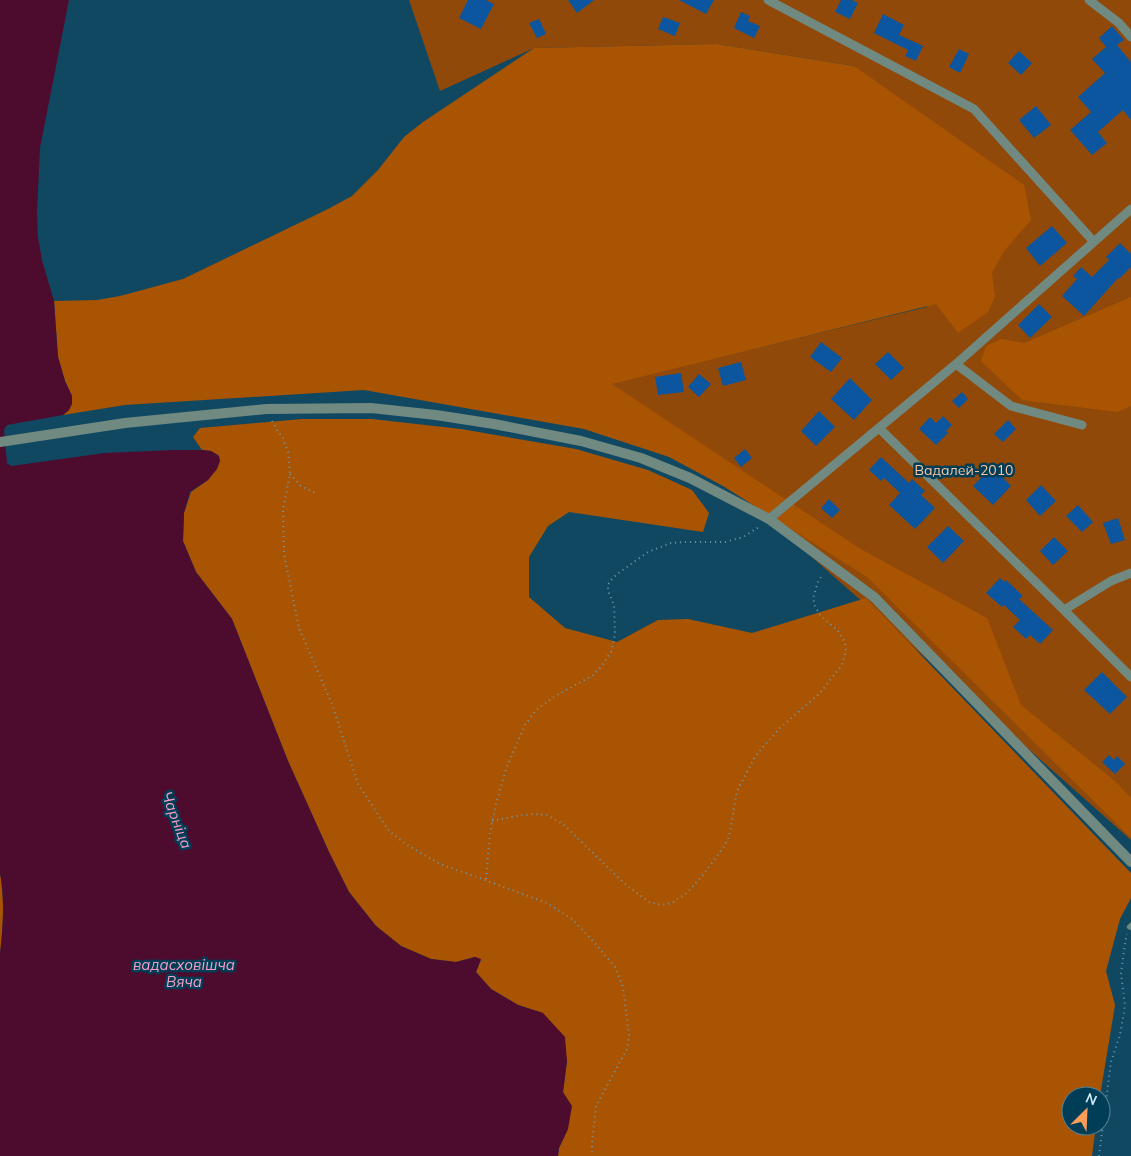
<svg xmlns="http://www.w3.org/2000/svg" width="1131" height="1156" font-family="Mulish,sans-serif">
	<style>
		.green { fill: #914909 }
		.forest { fill: #a95403 }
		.water { fill: #4d0c2e }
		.building { fill: #0b569e }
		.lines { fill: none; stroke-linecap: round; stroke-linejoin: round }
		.path { stroke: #6f99ae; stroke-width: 2; stroke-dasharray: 1 4; stroke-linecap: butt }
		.service { stroke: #708981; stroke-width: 4.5 }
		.minor { stroke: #708981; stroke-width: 9 }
		.tertiary { stroke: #708981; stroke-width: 10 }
		.labels { text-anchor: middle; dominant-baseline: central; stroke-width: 5; stroke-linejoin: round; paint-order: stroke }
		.park-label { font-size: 14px; fill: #ffc6a3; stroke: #003d56 }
		.water-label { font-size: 15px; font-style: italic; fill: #fa9ec4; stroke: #003d56 }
	</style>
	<rect width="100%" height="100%" fill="#104862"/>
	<!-- green -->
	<path class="green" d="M409,0h722v840l-362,-321 -158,-136 316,-76 -73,-241 -137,-22 -183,4 -94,43z"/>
	<!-- forest -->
	<path class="forest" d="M717,44l137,22 170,119 7,35 -27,31 -12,22 3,24 -7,15 -30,21 -22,-29 -324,80 247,164 128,70 34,87 94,76 16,17v40l-264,-261 -144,-91 -54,-29 -85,-28 -220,-39 -239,15 -62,10 6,-5 3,-14 -7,-15 -7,-24 -4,-56 43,-1 23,-4 63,-17 145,-70 24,-13 26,-26 26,-33 19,-15 111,-74z
		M1131,297v109l-14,6 -95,-12 -41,-39 5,-15 15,-7 23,4z
		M302,419h70l89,10 115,20 72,21 44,20 17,23 -6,19 -134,-20 -21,14 -19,31v40l36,31 52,14 41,-22 30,-1 64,14 114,-35 265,275v25l-11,21 -14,52 9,34 -15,91h-29v30h25l-4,30h-534l1,-8 9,-19 -5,-37 4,-31 -24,-48 -25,-8 -27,-16 -15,-17 5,-12 -6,-3 -19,5 -25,-3 -30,-13 -25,-20 -27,-34 -20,-40 -41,-91 -56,-142 -36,-47 -13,-31 1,-28 7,-21 17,-12 12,-19 -2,-6 -7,-4 -9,-1 -9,-13 7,-9z
		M0,873c5,27 3,54 0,81z"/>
	<!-- water -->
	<path class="water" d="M0,0h69l-29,148 -3,64 1,25 4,23 12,41 4,56 7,24 7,15v8l-3,6 -6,5 -56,10 -3,5 3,33 4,3 94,-13 68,-3h29l9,1 8,5 1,5 -3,8 -9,11 -18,12 -6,21 -1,28 13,31 36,47 56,142 41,91 20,40 27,34 25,20 30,13 25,3 19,-5 6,2 -5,13 15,17 27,16 25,8 22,24 2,24 -4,31 9,14 -4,23 -9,19 -1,8h-558v-202c3,-27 5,-54 0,-81z"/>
	<!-- building -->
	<path class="building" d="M468,0h18l8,4 -13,25 -22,-11z
		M568,0h26l-17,13z
		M679,0h35l-8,14z
		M841,0h11l6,3 -8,16 -15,-7z
		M741,12l9,4 -2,5 12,5 -6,12 -20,-10z
		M883,14l21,11 -5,10 24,11 -7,15 -11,-5 3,-6 -34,-17z
		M663,17l17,6 -5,13 -17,-7z
		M539,19l7,15 -9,4 -8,-15z
		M1112,26l12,14 -7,5 14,17v58l-8,-10 -25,22 9,11 -15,12 -22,-25 21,-18 -13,-15 27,-24 -13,-14 14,-12 -7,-9z
		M959,49l10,5 -9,19 -11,-6z
		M1019,51l13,12 -11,12 -13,-12z
		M1036,106l15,19 -17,13 -15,-18z
		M1052,226l15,17 -27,23 -14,-18z
		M1120,243l11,11v13l-12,12 -1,-1 -34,38 -22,-20 15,-17 -4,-3 8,-9 11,10 17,-17 -3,-3z
		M1039,304l13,13 -22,21 -12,-13z
		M821,342l21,16 -11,14 -21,-15z
		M888,352l16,16 -13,12 -16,-16z
		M741,362l5,18 -23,6 -5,-18z
		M681,373l3,19 -26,3 -3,-18z
		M699,374l12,10 -12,13 -11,-10z
		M850,378l22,22 -18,20 -23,-21z
		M962,392l6,7 -9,9 -7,-7z
		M819,411l16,16 -19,19 -15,-15z
		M943,416l9,9 -6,6 2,2 -12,12 -17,-16 11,-12 6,6z
		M1008,420l8,9 -13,13 -9,-8z
		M745,449l7,9 -11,9 -7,-9z
		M881,457l28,26 3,-4 13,12 -4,4 14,13 -20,21 -26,-24 11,-12 -16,-15 -3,3 -12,-11z
		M992,466l19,20 -18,19 -20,-19z
		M1041,485l15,16 -16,15 -14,-16z
		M829,499l11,11 -8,8 -11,-10z
		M1078,505l15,17 -11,10 -16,-16z
		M1118,518l7,22 -14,4 -8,-21z
		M948,526l16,15 -21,22 -16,-16z
		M1054,537l14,14 -15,14 -13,-14z
		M1000,578l4,4 2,-2 17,16 -4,3 34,31 -13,14 -10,-9 -4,4 -13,-12 7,-7 -16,-15 -2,2 -16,-14z
		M1102,672l25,25 -17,17 -26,-24z
		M1109,755l5,5 3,-4 8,8 -10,10 -13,-12z"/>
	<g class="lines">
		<!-- path -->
		<path class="path" d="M272,421l5,9 6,8 5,14 2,22 -7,36 1,44 15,74 33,76 26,80 31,47 18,14 33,19 45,16 62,23 25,16 21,22 22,26 8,20 6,48 -2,14 -31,57 -4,37v13
			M290,474l11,12 14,7
			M492,821l25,-5 17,-2 13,1 16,9 61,59 25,19 12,3 11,-2 16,-11 15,-17 20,-27 6,-11 8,-46 19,-36 24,-27 40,-35 22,-28 4,-14 -1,-9 -7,-11 -18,-16 -5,-9 -2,-8 5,-16 5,-8
			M486,879l4,-45 6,-30 10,-35 19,-44 11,-15 19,-14 37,-20 9,-9 10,-15 4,-18 -1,-29 -6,-14v-6l2,-4 7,-7 31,-22 23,-9 15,-1h39l18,-5 16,-10
			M1099,1156l12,-94 9,-27 5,-29 -4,-32 4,-31 2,-9"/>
		<!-- service -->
		<path class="service" d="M1131,925l-2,2 2,1"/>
		<!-- minor -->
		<path class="minor" d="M768,0l206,109 120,133
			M1089,0l30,23 12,14
			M956,364l55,42 71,19
			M879,428l185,182 67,67
			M769,519l187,-155 175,-155
			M1064,610l47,-29 20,-8"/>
		<!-- tertiary -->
		<path class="tertiary" d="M0,442l125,-19 141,-14 105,-1 65,7 58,9 87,17 60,17 49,20 79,41 105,78 257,265"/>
	</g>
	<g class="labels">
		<!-- park labels -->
		<g class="park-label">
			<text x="964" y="470">Вадалей-2010</text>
		</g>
		<!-- water labels -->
		<g class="water-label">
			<text transform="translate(177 820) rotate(69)">Чарніца</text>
			<text x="184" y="964">вадасховішча<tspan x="184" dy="17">Вяча</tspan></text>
		</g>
	</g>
	<!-- north arrow -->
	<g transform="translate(1086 1111) rotate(24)"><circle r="24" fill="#003d56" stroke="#538398"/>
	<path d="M0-4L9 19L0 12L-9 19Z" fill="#fe9c58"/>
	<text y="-8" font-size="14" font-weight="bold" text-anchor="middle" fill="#d0ebfb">N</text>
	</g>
</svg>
